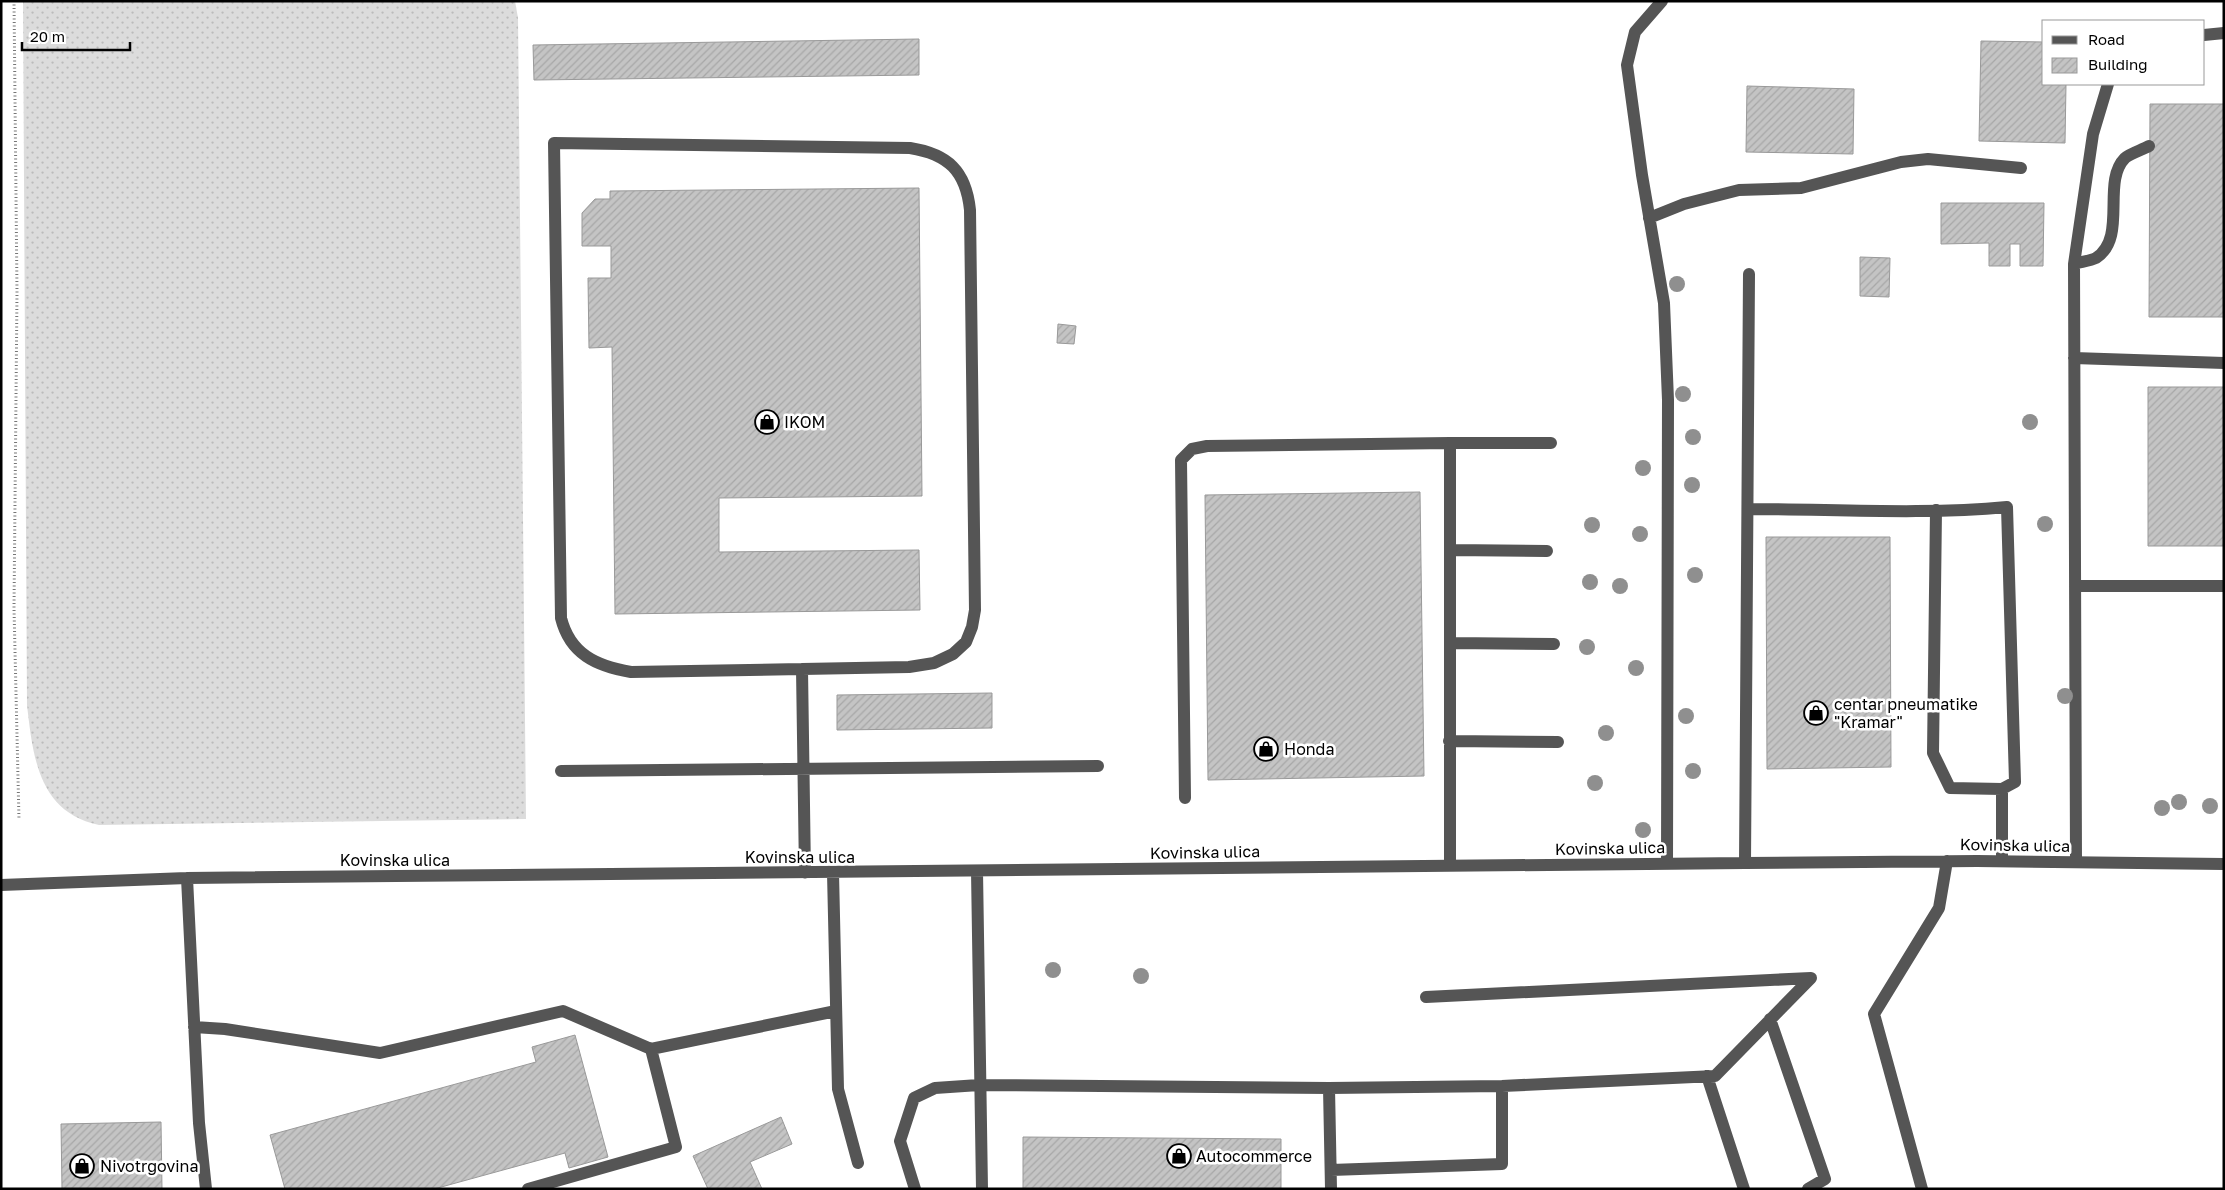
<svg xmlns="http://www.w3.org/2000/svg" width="2225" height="1190" font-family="'Golos Text',sans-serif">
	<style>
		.grass { fill: url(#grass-dots) }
		.building { fill: url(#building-hatch); stroke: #999 }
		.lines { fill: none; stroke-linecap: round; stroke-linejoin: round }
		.path { stroke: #777; stroke-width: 3; stroke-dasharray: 1 2.5; stroke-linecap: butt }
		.minor { stroke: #555; stroke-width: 12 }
		.tree { fill: #8f8f8f }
		.labels { text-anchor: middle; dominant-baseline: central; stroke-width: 5; stroke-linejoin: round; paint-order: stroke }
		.poi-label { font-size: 16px; fill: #000; stroke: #fff; text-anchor: start }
		.street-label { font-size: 16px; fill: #000; stroke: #fff }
	</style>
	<defs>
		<pattern id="grass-dots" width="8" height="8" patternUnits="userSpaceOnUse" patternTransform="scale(1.25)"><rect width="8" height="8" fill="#dcdcdc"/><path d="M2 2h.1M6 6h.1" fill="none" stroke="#bbb" stroke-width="1.8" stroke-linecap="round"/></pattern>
		<pattern id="building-hatch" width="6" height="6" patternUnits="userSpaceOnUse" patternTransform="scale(1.25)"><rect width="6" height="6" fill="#c4c4c4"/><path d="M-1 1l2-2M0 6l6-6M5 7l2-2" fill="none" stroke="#a7a7a7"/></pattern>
	</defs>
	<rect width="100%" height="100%" fill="#fff"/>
	<!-- grass -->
	<path class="grass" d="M23,1h492l3,17 8,801 -427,6c-61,-13 -66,-69 -72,-120z"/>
	<!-- building -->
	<path class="building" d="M919,39v36l-385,5 -1,-35z
		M1981,41l63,1v42h22l-1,59 -86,-2z
		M1747,86l107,3 -1,65 -107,-2z
		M2150,104h74v213h-75z
		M919,188l3,308 -203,2v54l200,-2 1,60 -305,4 -3,-267 -23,1 -1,-70h23v-32h-29v-33l13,-14h15v-8z
		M1941,203h103l-1,63h-23v-22h-10v22h-21v-23l-48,1z
		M1860,257l30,1 -1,39 -29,-1z
		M1058,324l18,2 -2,18 -17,-1z
		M2148,387h76v159h-76z
		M1420,492l4,284 -216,4 -3,-285z
		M1766,537h124l1,230 -124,2z
		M992,693v35l-155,2v-35z
		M575,1035l33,122 -39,11 -4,-15 -131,36h-149l-15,-54 266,-73 -4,-15z
		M781,1117l11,27 -42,18 12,27h-54l-15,-33z
		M161,1122l1,67h-100l-1,-65z
		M1023,1137l258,2v50h-258z"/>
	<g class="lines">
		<!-- path -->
		<path class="path" d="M14,1l3,291 -3,316 5,212"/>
		<!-- minor -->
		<path class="minor" d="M1662,1l-27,31 -8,33 15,110 22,128 4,97 -1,464
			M2204,35l20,-2
			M1649,218l35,-14 55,-14 62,-2 100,-26 27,-3 93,9
			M2074,264c6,-2 16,-3 22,-6 32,-21 5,-76 29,-100 6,-5 17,-8 24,-12
			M2074,358l150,5
			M1748,509c85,0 173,6 259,-2l8,275 -13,7 -52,-1 -17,-35 3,-243
			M1450,550l97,1
			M2075,586h149
			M1450,643l104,1
			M802,669l-171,3c-35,-6 -61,-18 -70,-54l-7,-475 356,5c38,6 56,23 60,62l5,400 -3,17 -6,15 -13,12 -19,9 -25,4 -107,2 3,204
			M1449,741l109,1
			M561,771l537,-5
			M2002,789v72
			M1185,798l-4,-338 11,-11 15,-3 243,-3
			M2076,862l-2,-598 19,-130 15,-50
			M1745,863l4,-589
			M1450,866v-423h101
			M977,871l5,318
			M833,873l5,216 20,74
			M187,878l12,245 7,66
			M1,885l186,-7 1558,-15 232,-2 247,3
			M1426,997l385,-19
			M1770,1019l55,160 -17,10
			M194,1027l31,2 155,24 183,-42 88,38
			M1707,1076l37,113
			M1329,1088l2,101
			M1331,1170l171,-6v-78
			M528,1189l148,-42 -25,-98 185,-38
			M915,1189l-15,-48 14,-43 21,-10 44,-3 350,3 173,-2 213,-10 96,-98
			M1922,1189l-48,-175 65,-106 8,-47"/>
	</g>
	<!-- trees -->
	<g class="tree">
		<circle cx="1677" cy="284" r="8"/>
		<circle cx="1683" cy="394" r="8"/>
		<circle cx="2030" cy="422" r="8"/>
		<circle cx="1693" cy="437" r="8"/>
		<circle cx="1643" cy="468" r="8"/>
		<circle cx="1692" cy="485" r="8"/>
		<circle cx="2045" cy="524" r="8"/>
		<circle cx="1592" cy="525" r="8"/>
		<circle cx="1640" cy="534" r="8"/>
		<circle cx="1695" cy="575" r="8"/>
		<circle cx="1590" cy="582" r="8"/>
		<circle cx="1620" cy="586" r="8"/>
		<circle cx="1587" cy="647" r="8"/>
		<circle cx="1636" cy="668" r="8"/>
		<circle cx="2065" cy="696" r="8"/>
		<circle cx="1686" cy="716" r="8"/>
		<circle cx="1606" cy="733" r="8"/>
		<circle cx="1693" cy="771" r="8"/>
		<circle cx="1595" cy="783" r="8"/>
		<circle cx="2179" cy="802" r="8"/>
		<circle cx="2210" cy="806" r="8"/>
		<circle cx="2162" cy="808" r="8"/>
		<circle cx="1643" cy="830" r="8"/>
		<circle cx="1053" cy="970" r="8"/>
		<circle cx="1141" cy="976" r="8"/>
	</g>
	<!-- icons -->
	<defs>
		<g id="shop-ring" transform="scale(1.25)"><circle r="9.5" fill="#fff" stroke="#000" stroke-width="1.5"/><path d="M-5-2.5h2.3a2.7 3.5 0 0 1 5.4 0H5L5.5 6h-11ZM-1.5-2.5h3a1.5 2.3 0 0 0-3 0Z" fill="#000"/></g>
	</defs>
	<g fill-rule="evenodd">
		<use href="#shop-ring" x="767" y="422"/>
		<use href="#shop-ring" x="1816" y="713"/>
		<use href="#shop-ring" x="1266" y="749"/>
		<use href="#shop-ring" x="1179" y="1156"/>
		<use href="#shop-ring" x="82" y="1166"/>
	</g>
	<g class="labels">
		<!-- poi labels -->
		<g class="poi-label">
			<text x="784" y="422">IKOM</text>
			<text x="1834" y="704">centar pneumatike<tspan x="1834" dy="18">"Kramar"</tspan></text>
			<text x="1284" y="749">Honda</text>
			<text x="1196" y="1156">Autocommerce</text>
			<text x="100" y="1166">Nivotrgovina</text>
		</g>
		<!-- street labels -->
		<g class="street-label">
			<text transform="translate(2015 845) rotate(1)">Kovinska ulica</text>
			<text transform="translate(1610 848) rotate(-1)">Kovinska ulica</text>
			<text transform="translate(1205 852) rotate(-1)">Kovinska ulica</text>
			<text x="800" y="857">Kovinska ulica</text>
			<text x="395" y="860">Kovinska ulica</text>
		</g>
	</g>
	<!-- border -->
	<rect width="2225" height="1190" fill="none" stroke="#000000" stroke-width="5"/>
	<!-- legend -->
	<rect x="2042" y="20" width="162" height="65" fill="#ffffff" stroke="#999999"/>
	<rect x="2052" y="36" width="25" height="8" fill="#555555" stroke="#999999"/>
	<text x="2088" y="45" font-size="15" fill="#000000">Road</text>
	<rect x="2052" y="58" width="25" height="15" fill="url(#building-hatch)" stroke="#999999"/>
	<text x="2088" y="70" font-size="15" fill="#000000">Building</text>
	<!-- scale -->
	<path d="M22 42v8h108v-8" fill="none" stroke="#000000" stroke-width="2.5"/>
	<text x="30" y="42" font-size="15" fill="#000000" stroke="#ffffff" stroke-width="4" paint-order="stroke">20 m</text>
</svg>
